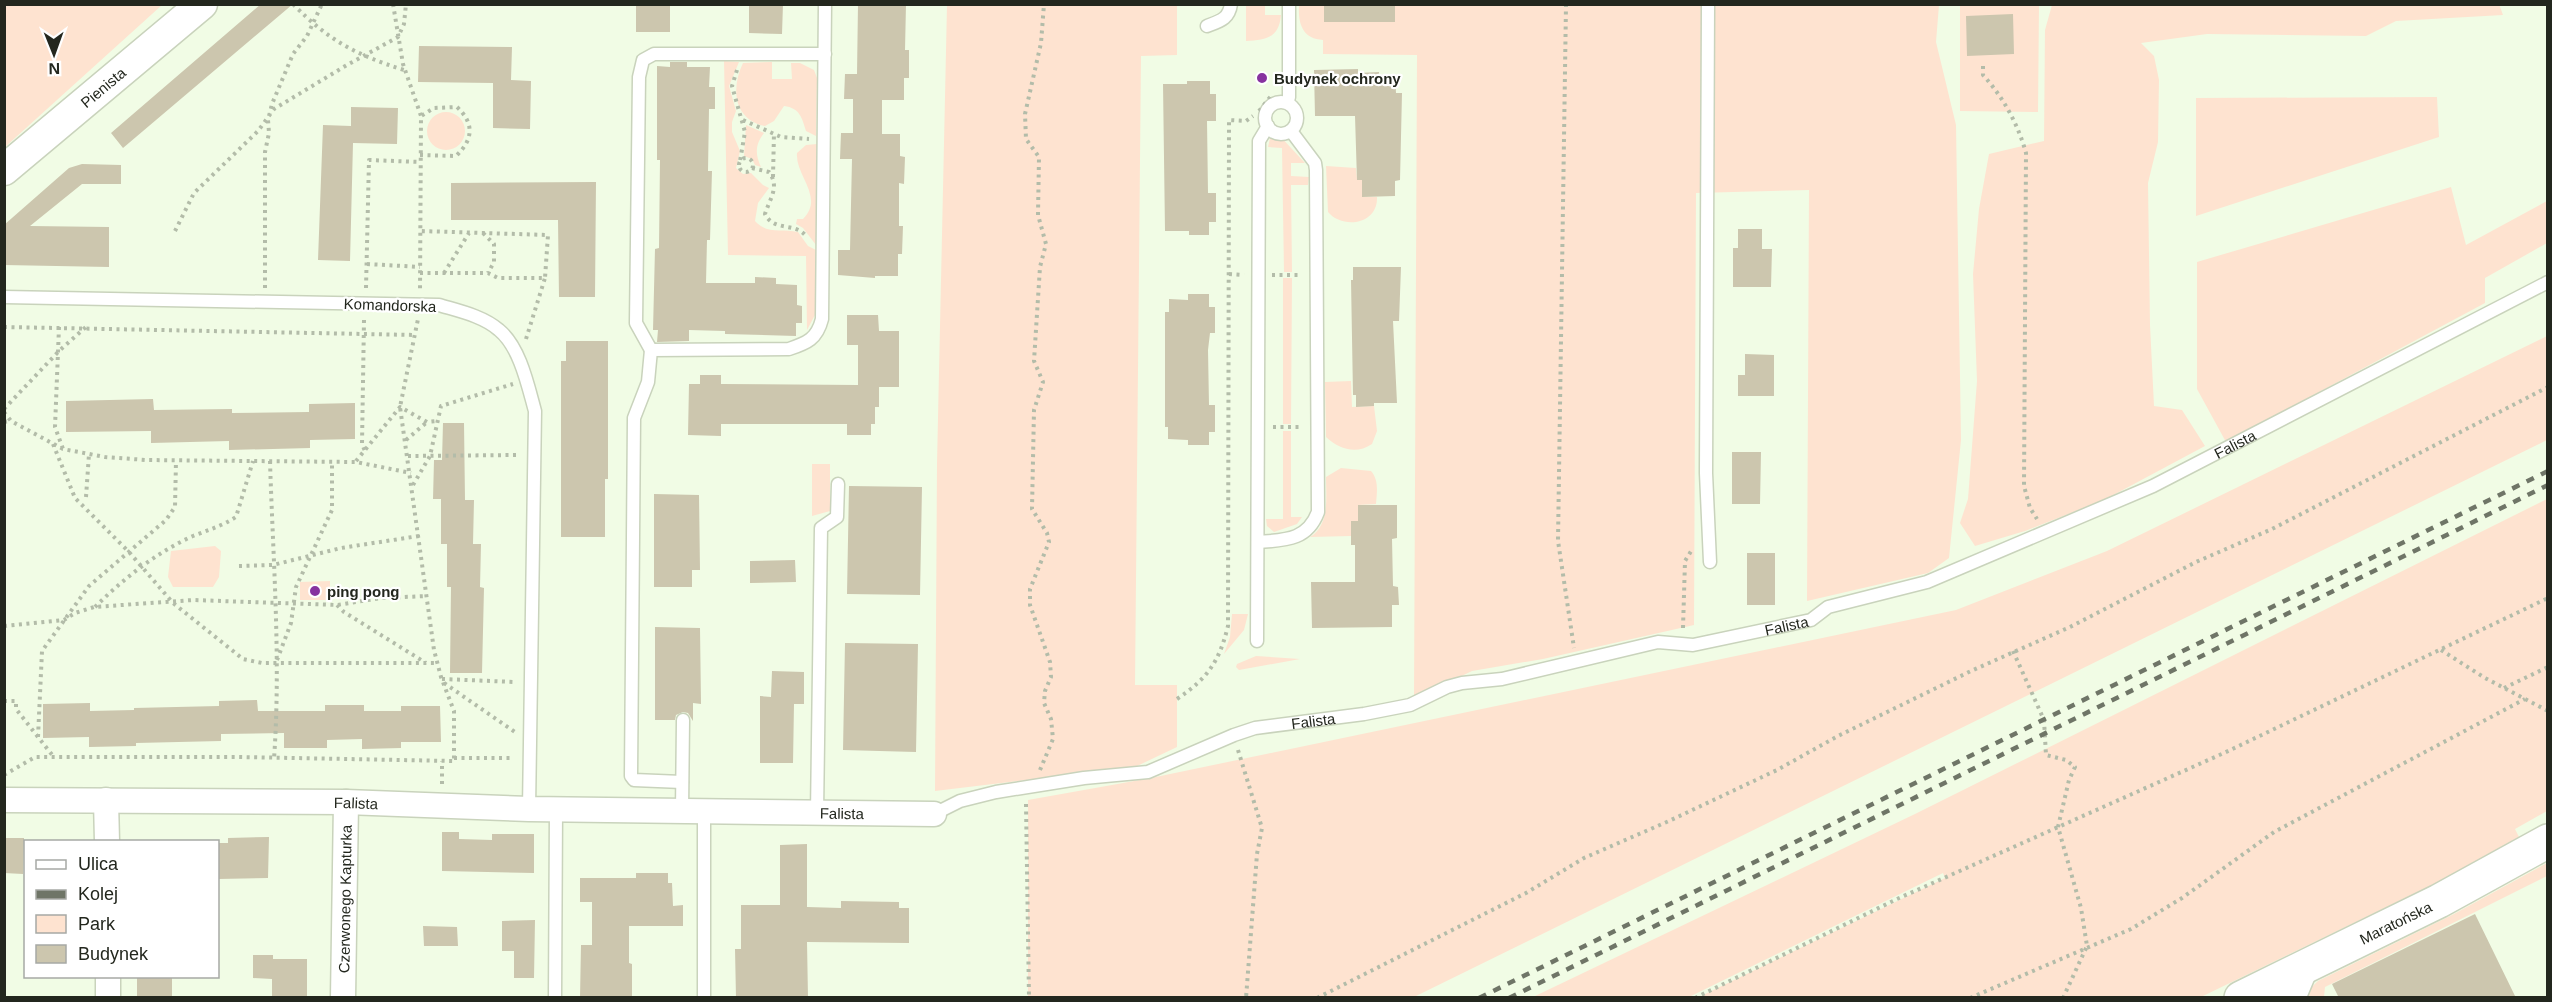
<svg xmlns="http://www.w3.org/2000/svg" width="2552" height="1002" font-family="Arial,sans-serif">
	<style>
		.green { fill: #fee3d0 }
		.building { fill: #ccc6ae }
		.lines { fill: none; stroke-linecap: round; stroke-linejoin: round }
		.service-casing { stroke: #c9d3bc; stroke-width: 15 }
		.minor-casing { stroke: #c9d3bc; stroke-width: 27 }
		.tertiary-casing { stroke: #c9d3bc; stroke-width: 33 }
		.secondary-casing { stroke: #c9d3bc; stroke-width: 36 }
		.path { stroke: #b3bca9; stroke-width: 4; stroke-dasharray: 3 4.5; stroke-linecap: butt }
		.service { stroke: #fff; stroke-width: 12 }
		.minor { stroke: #fff; stroke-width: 24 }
		.tertiary { stroke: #fff; stroke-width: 30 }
		.secondary { stroke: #fff; stroke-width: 33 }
		.rail { stroke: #6f7567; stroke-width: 4.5; stroke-dasharray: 8 8; stroke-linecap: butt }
		.poi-dot { fill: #87329f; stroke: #fff; stroke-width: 2 }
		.labels { text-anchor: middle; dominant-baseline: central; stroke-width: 4.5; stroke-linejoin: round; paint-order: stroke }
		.poi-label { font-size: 15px; font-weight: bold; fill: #23271e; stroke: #fff; text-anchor: start }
		.street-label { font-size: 15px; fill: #23271e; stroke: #fff }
	</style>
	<rect width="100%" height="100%" fill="#f1fce5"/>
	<!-- green -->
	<path class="green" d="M5,4h157v1l-157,142z
		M1395,4l544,1 -3,37 20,83 5,315 -12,118 -21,15 -121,28 2,-411 -113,3 -2,432 -151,34 -71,12 -58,28 3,-644 -94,-1v-14c-21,-1 -25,-17 -24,-35h25v17h70z
		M947,5h230v50l-36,1 -6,629h42v62l-42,20 -200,24 2,-327z
		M1246,5h19v10h16c-2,23 -15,25 -35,26z
		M1960,5h79l-1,107 -78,-1z
		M2052,5l447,-1 4,11 -107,6 -30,15 -159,-2 -66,9 13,13 5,24 -1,62 -10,41 2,142 4,81 28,4 23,36 -101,54 -79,31 -50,15 -15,-23 8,-24 9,-118 -4,-107 6,-65 10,-55 55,-13 1,-111z
		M724,61l15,1 -10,24 7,25 -4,11v10l8,19 -4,17 7,6 8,-1 12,12 6,3 -11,15 -3,18c13,14 27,7 43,11l10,14 8,4v63l-9,17 -1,-74 -78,-1z
		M772,62v17h20l-1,-16h9l14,7 3,8 -1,58 -10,-5c-4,-13 -6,-23 -22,-25l-10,15 -9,5c-32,-7 -34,-38 -22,-63z
		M2437,97l2,40 -243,79v-118z
		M427 131a19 19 0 1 1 38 0a19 19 0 1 1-38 0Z
		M746,125l18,8c-9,12 -9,21 -3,34l-6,-2 -3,-6 -8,-3z
		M1279,135l26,28h-14v13l18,1 -1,8h-17l1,87h-8l-2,-124 -14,-1 2,-9z
		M817,144l-1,101 -13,-17 -7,-4 1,-5h6c22,-22 -8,-43 -6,-66l9,-8z
		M1326,166l30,2 1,11 5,1v17h15c1,28 -35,32 -49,15z
		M2451,187l15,58 81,-44v42l-62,35v25l-259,139 -29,-53v-127z
		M1283,278h9l-1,146h-8z
		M2547,336v104l-1133,557h-386v-197l123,-22 805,-168 151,-59z
		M1351,381l1,26 22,-1 3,25 -5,13c-16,11 -33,5 -46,-7l-1,-55z
		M1283,431h8v86h11l-5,7 -23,8 -7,-6 -1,-7h17z
		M812,464h18v47l-18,5z
		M1341,468l30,3c8,9 6,21 5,33l-18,1v16h-7v15l-41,1c20,-12 16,-40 16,-60z
		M2547,499v312l-32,18 4,8 -87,48 -231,112h-502l246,-119 -2,-5 -254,124h-156l382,-183z
		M215,546l6,5 -2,26 -6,10h-40l-5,-10 3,-26z
		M330,581v19h-30v-18z
		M1232,614h16l-4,16 -20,24 6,-17z
		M1256,656l44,3 -61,11 -3,-3 1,-3z
		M2547,863v13l-222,111 -1,10 -24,1 18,-17 136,-67z"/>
	<!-- building -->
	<path class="building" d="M261,4h32l-170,144 -12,-15z
		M636,4h34v28h-34z
		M749,4h34l-1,30 -33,-1z
		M858,4h48l-1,46h4v28h-5v22h-22v34h18v22l5,1 -1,27 -5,-1v43h4l-1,28h-4v22h-23v2l-37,-3v-25h12l2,-91h-12l1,-26h12v-34h-9l1,-25h12z
		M1324,4h71v18h-71z
		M2013,14l1,40 -47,2 -1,-40z
		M419,46l93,1 -1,33 20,1 -1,48 -37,-1v-45l-75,-1z
		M670,62h17v5h23l-1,20h6v22h-6l-1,62h4l-2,69h-3l-1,43h49v-6l21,1v6l21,1v20l5,1v17h-6v13l-71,-2v-3l-36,-1v11l-32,1 1,-12h-5l2,-81 4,-1 1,-88h-3v-94l13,1z
		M1358,69v4l21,-1v5h16l1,16h6l-2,87 -5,1v15l-33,1v-17h-5l-2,-64h-40l-1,-46z
		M1187,81h23v13h6v27h-9l1,72h8v29h-7v13h-20v-4h-24l-2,-147h24z
		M351,107l47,1 -1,36 -44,-1 -3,118 -32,-1 5,-135 28,1z
		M82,164l39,1v19h-39l-52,42 79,1v40l-105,-2v-40l65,-57z
		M596,182l-1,115h-36l-1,-77h-107v-37z
		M1738,229h24v20h10l-1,38h-38v-39h5z
		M1353,267h48l-2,54h-6l4,82h-23v3l-18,1v-12h-3l-2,-115h2z
		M1188,294h21v13h6v26h-5l-2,17 1,55h6v27h-6v13h-21v-5l-20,-1v-12h-3v-115h4v-13l19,1z
		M847,315h31l1,16h20v56h-20v20h-4v17h-4v11h-24v-11h-126v12l-33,-1 1,-51h11v-9h21v9l137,1v-40h-11z
		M566,341h42v138h-3v58h-44v-176h5z
		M1745,354l29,1v41h-36v-21h7z
		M153,399l1,11 78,-1v4l77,-1v-8l46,-1v36l-45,1v8l-81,2v-9l-78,2v-12l-85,1v-31z
		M443,423h21l1,77h9l-1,44h8l-1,43 4,1 -2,85h-32l1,-86h-4v-43h-6v-45h-8l1,-39h8z
		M1732,452h29l-1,52h-28z
		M849,486l73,1 -2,108 -73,-1z
		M654,494l45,1 1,75h-8v17h-38z
		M1358,505h39v33l-5,1 1,47 5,1 1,18h-7v22l-80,1 -1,-46h44v-37h-4v-24h7z
		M1747,553h28v52h-28z
		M795,560l1,22 -46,1v-22z
		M655,627l45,1 1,76 -8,-1v18l-5,-8 -5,-1 -7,3 -1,5h-20z
		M845,643l73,1 -2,108 -73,-2z
		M772,671l32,1v32h-10l-1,59h-33v-67l11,1z
		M257,700l1,11h67v-6h39v6h37v-5h39l1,36h-40v6l-39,1v-10l-35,1v8h-43v-15l-63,1v7l-85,2v3l-47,1v-10l-46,1v-34l47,-1v8l44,-1v-2l85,-2v-5z
		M442,832h17v7l33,1v-6h42v39l-92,-2z
		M269,837l-1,41 -50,1v-36h10v-5z
		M4,838h20l-1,36 -19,-1z
		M807,844v63l34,1v-7l58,1v6h10v35l-102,-1 1,56h-72l-1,-49h6v-44h39v-60z
		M636,873h32v10h4l1,23 10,-1v21h-54v37l3,1v34h-52l1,-53h11v-43h-12v-24h56z
		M2475,914l41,84h-177l-7,-14z
		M535,920l-1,58h-20v-27h-12v-30z
		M423,926l34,1 1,19h-34z
		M253,955h20v4h34v39h-35v-19l-19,-1z
		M137,976h35v22h-35z"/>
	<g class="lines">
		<!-- service casing -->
		<g class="service-casing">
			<g id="service">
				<path d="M1708,4l-2,469 4,89"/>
				<path d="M1207,26c13,-5 22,-7 24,-22"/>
				<circle cx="1281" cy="118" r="16"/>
				<path d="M1287,103l2,-6v-93"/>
				<path d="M4,297l435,8c20,6 44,11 60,25 21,17 29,56 36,81l-6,398"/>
				<path d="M651,350l-15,-27 3,-246 4,-17 11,-6h171"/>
				<path d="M1258,542c26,-2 49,-1 60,-30l-2,-342 -1,-7 -24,-32"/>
				<path d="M1257,641l2,-500 9,-15"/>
				<path d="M682,782l-48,-2 -3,-4 3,-358 14,-36 3,-32 138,-1c18,-6 28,-10 33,-30l3,-315"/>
				<path d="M682,811l1,-91"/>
				<path d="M704,811v187"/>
				<path d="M817,813l4,-285 16,-11 1,-33"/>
				<path id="s1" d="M934,814l26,-13 36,-9 88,-14 64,-6 86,-37 21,-7 109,-14 46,-9 37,-18 15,-4 40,-4 156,-37 35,3 118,-25 17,-13 99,-25 226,-96 395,-204"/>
				<path d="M555,998l1,-189"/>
			</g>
		</g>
		<!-- minor casing -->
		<g class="minor-casing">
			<g id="minor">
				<path id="s2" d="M4,800l342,2 183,7 405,5"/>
				<path d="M106,800l1,42"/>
				<path d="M108,976v22"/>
				<path id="s3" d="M343,998l3,-196"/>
			</g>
		</g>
		<!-- tertiary casing -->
		<g class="tertiary-casing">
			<g id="tertiary">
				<path id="s4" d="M4,170l198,-166"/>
				<path d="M2290,998l13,-31"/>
			</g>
		</g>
		<!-- secondary casing -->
		<g class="secondary-casing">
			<g id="secondary">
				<path id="s5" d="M2241,998l198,-97 109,-60"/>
			</g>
		</g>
		<!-- path -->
		<path class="path" d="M293,4c35,36 63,51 111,66
			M393,4l10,60 18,52 -1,175
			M1566,4l-8,537 16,107
			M1983,66v9c20,22 35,49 43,78l-2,333 6,22 7,11
			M737,70l-5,16 13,46 -5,29
			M1259,111l12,-15
			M743,120l38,17 28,2
			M420,155l36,1c18,-17 18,-33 1,-49l-23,1 -13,8
			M739 165a7 7 0 1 1 14 0a7 7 0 1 1-14 0Z
			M752,168l17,4c11,15 1,26 -4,42 9,18 30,8 41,22
			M773,177l1,-44
			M175,231l19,-38 64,-62 16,-22 73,-44 51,-28 6,-13 2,-20
			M483,233l11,11v18l-6,11
			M367,264l53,3
			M420,273h68l10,5h47l3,-43 -128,-4
			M444,273l25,-40
			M1229,274l15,1
			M1272,275h29
			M265,288v-136l4,-19 -1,-13 4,-16 21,-50 14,-18 15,-32
			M366,288l3,-128 51,2
			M364,320l-2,124 3,7
			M4,327l412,8
			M59,327l-4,100 8,22
			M526,339l19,-61
			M4,409l55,-58 27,-24
			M4,412l7,9 52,28 42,8 41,3 210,2 55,11
			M4,422l7,-1
			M1273,427h28
			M406,440l21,-18
			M53,444l22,54 54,54 44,51 70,56 19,4h175
			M408,456l111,-1
			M270,461c3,99 11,199 4,298
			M356,461l44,-54 27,15 10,-1
			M413,485l17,-29 11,-50 72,-22
			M86,497l3,-43
			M239,566l34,-1 68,-17 78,-12
			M337,605l7,7 82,51
			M95,607c28,-28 62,-55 98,-71 15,-6 29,-10 43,-19l17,-56
			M4,626l60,-6 11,-7 19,-6 99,-7 144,5 44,-7 46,-2
			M1683,628l2,-67 8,-13
			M2441,650l44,28 63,33
			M2013,651l31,69 2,35 20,5 9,7 -6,13 -11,47 23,81 6,38 -24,52
			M277,660l14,-37 5,-36 36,-77v-48
			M442,679l73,3
			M444,683l71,49
			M2504,688l44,-21
			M1177,699c31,-21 42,-37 51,-73l1,-506 17,1 7,-5
			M4,701h12v8l37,47
			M38,737l4,-86 47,-65 77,-66 9,-13 1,-46
			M1238,750l24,78 -5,26 -11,144
			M454,758h59
			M1040,770l13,-31 -2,-20 -7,-16 1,-12 6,-14 -1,-15 -20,-57v-16l19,-47 -2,-9 -15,-24 2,-99 9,-28 -9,-21 6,-94 6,-23 -8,-29 1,-58 -13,-18 -1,-25 16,-71 3,-39
			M4,775l31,-18h204l215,4v-50l-13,-34 -7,-27 -34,-243 18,-88
			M442,784v-23
			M1026,804l3,194
			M1317,998l209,-105 58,-35 85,-37 108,-51 61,-34 133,-65 99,-44 126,-65 76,-33 276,-142
			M1695,998l202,-99 327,-146 324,-155
			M1970,998l161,-69 51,-31 92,-66 251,-133"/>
		<!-- service -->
		<use href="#service" class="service"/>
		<!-- minor -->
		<use href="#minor" class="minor"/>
		<!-- tertiary -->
		<use href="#tertiary" class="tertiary"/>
		<!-- secondary -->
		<use href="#secondary" class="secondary"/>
		<!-- rail -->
		<path class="rail" d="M1479,998l1069,-527
			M1509,998l1039,-513"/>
	</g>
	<!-- markers -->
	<g class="poi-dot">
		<circle cx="1262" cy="78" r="6"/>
		<circle cx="315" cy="591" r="6"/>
	</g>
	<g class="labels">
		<!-- poi labels -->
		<g class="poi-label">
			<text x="1274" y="78">Budynek ochrony</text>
			<text x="327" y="591">ping pong</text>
		</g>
		<!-- street labels -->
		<g class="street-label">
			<text stroke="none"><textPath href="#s4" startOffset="129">Pienista</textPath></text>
			<text transform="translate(390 305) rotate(2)">Komandorska</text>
			<text stroke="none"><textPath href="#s1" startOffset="1366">Falista</textPath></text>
			<text stroke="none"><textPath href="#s1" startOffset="880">Falista</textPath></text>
			<text stroke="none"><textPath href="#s1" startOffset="394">Falista</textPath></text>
			<text stroke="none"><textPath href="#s2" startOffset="352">Falista</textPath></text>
			<text stroke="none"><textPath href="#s2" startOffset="838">Falista</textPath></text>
			<text stroke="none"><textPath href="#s3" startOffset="99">Czerwonego Kapturka</textPath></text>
			<text stroke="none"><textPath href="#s5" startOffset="172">Maratońska</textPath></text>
		</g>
	</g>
	<!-- border -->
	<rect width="2552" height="1002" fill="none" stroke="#23271e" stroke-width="12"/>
	<!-- legend -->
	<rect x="24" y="840" width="195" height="138" fill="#ffffff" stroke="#a7a9a5" stroke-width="1.5"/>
	<rect x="36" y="860" width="30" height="9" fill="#ffffff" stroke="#a7a9a5" stroke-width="1.5"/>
	<text x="78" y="870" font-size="18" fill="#23271e">Ulica</text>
	<rect x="36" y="890" width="30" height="9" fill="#6f7567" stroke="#a7a9a5" stroke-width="1.5"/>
	<text x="78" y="900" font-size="18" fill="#23271e">Kolej</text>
	<rect x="36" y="915" width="30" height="18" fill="#fee3d0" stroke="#a7a9a5" stroke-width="1.5"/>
	<text x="78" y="930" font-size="18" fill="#23271e">Park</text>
	<rect x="36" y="945" width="30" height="18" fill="#ccc6ae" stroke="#a7a9a5" stroke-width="1.5"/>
	<text x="78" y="960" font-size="18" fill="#23271e">Budynek</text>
	<!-- north arrow -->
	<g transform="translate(54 54) rotate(179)" stroke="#ffffff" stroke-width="4.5" paint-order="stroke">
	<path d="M0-4.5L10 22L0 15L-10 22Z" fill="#23271e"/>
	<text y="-9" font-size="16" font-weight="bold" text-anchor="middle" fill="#23271e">N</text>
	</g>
</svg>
